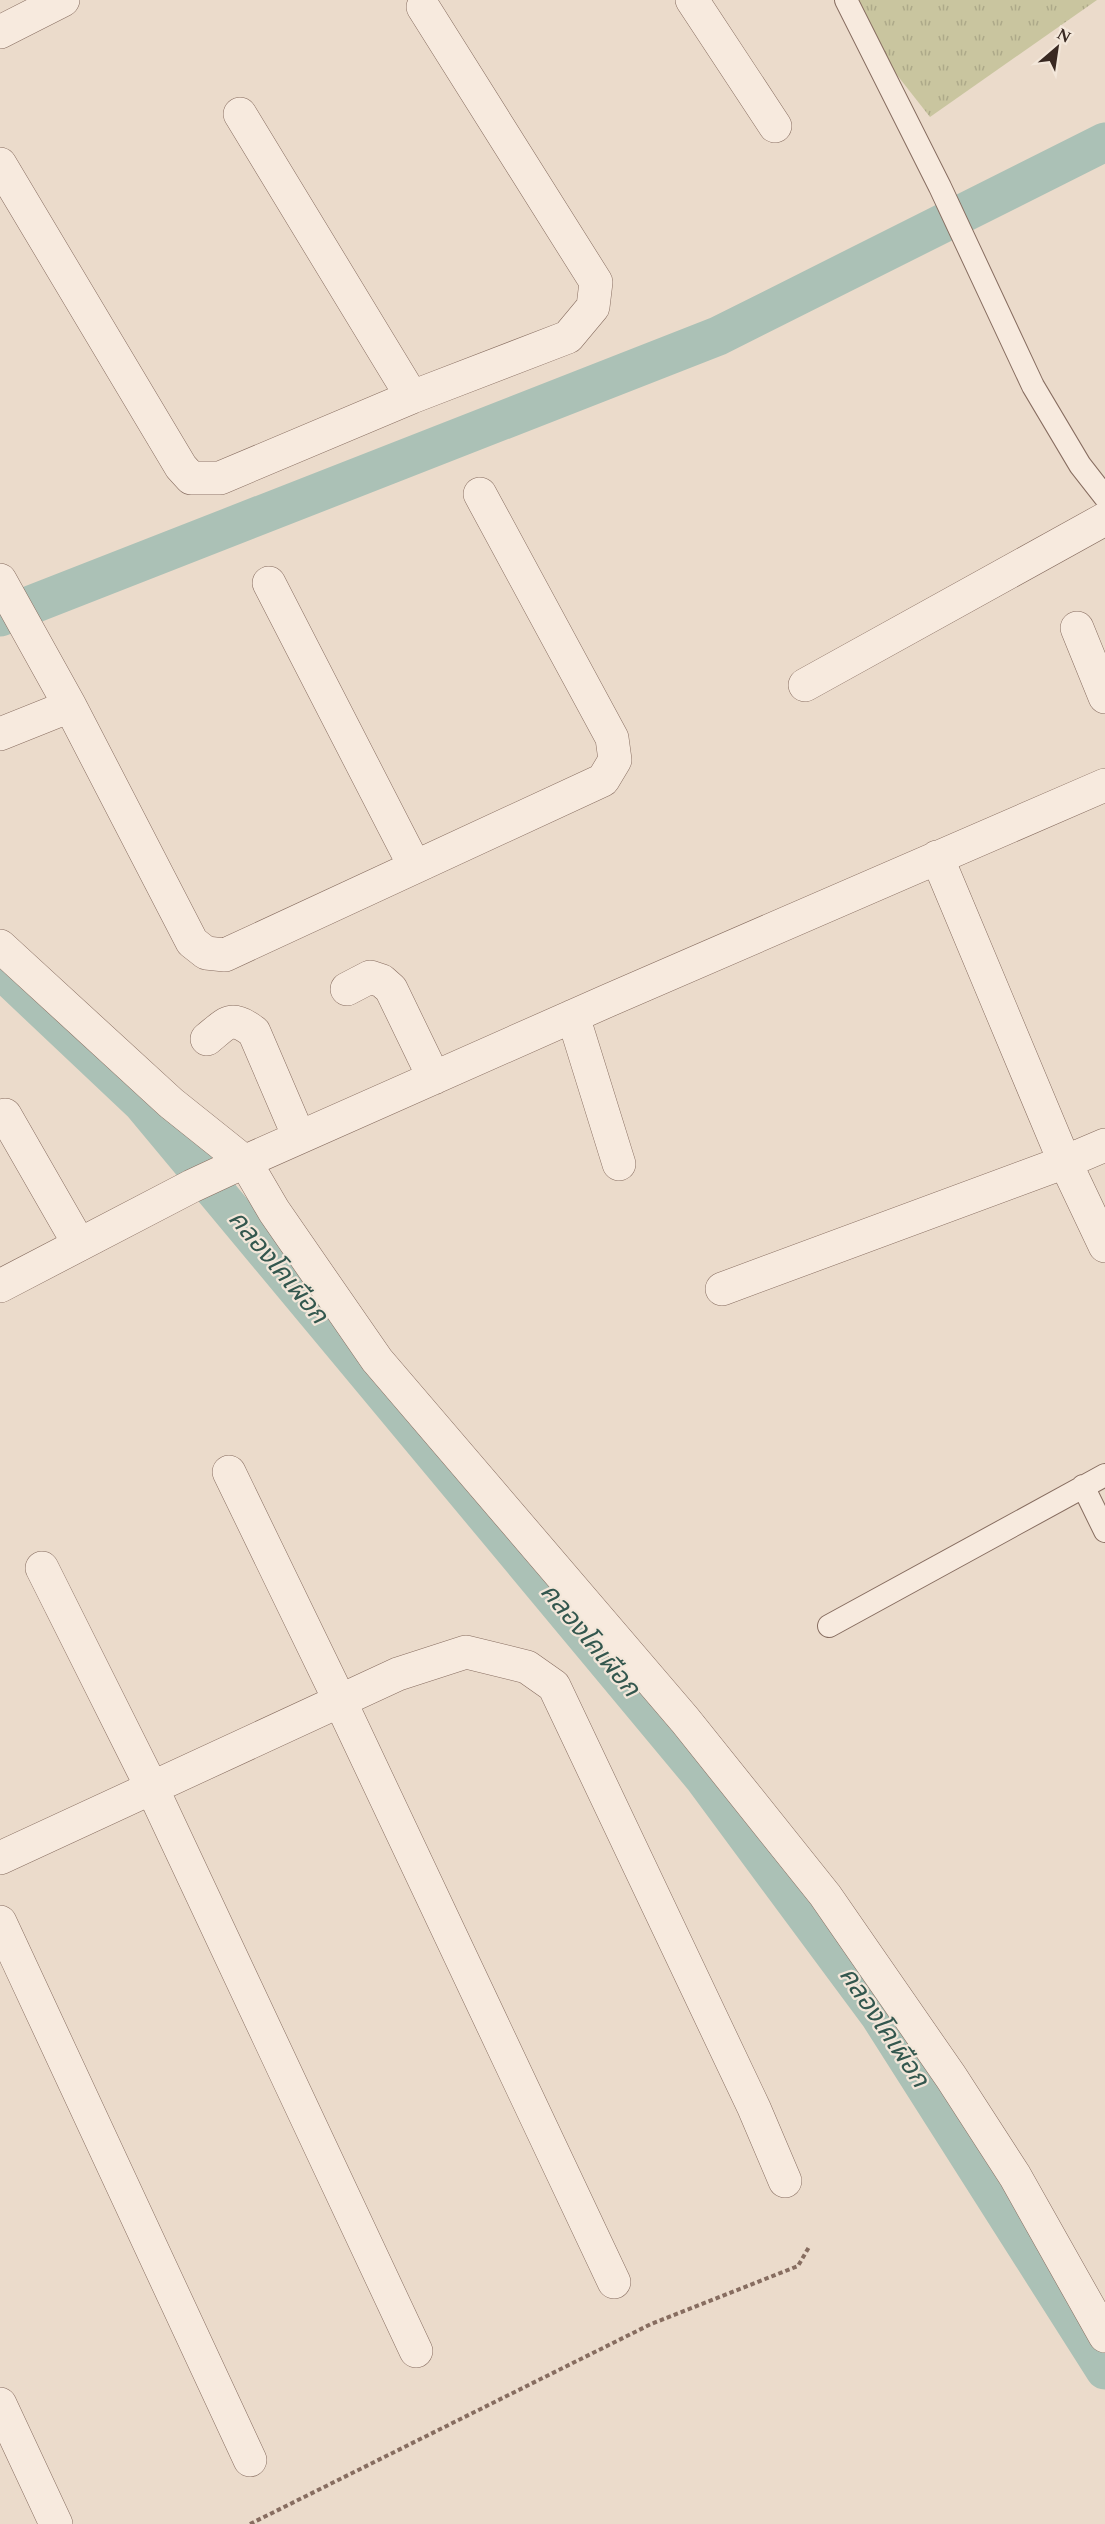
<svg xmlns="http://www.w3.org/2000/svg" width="1105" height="2524" font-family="Spectral,'Noto Sans Thai',serif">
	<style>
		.park { fill: url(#park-tufts) }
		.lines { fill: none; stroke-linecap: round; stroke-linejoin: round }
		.canal { stroke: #abc1b6; stroke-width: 39 }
		.service-casing { stroke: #876d60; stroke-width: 24 }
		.minor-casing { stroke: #876d60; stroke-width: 34 }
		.path { stroke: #876d60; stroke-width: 4; stroke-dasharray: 4.5 3; stroke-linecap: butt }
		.service { stroke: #f7eade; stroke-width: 22 }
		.minor { stroke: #f7eade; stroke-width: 33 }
		.labels { text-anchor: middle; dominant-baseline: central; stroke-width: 4.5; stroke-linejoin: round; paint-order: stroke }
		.water-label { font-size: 26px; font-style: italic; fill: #33574e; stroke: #f3e7da }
	</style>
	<defs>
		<pattern id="park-tufts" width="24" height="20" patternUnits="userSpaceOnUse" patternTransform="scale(1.5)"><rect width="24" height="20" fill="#c9c59f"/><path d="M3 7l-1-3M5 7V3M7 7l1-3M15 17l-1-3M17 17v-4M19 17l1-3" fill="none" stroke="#ada989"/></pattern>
	</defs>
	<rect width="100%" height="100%" fill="#ebdbcb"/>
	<!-- park -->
	<path class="park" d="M838,0h259l-167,117z"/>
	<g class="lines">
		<!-- canal -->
		<path class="canal" d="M0,617l718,-281 387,-194
			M0,969l142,134 561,674 177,239 225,354"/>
		<!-- service casing -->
		<g class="service-casing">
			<path id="service" d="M846,0l94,187 93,199 47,79 25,32
				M1083,1486l22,45
				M829,1626l276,-151"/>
		</g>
		<!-- minor casing -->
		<g class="minor-casing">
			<path id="minor" d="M692,0l83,126
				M0,32l63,-32
				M240,114l172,283
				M0,164l181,303 10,11h29l192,-81 156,-60 25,-30 3,-25 -173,-275
				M0,580l70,126 122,236 14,11 19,2 378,-175 12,-20 -3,-22 -132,-244
				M269,583l146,284
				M1077,628l28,69
				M805,685l300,-166
				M0,734l70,-28
				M937,857l123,294 45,95
				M0,946l171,157 75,60 28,48 103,149 308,360 140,175 126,182 64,99 90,160
				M347,989l23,-12 12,4 9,8 43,89
				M573,1016l46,148
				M207,1039c20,-16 24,-25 47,-7l45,105
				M5,1115l74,129
				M0,1286l192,-100 43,-20 372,-165 498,-216
				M722,1289l343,-127 40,-17
				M229,1472l111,229 274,581
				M42,1568l110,220 264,563
				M0,1858l398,-184 68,-22 61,15 27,19 200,422 31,73
				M0,1922l250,538
				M0,2404l56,120"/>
		</g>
		<!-- path -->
		<path class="path" d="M250,2524l401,-200 147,-58 11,-19"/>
		<!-- service -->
		<use href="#service" class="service"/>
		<!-- minor -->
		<use href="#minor" class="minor"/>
	</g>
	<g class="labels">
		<!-- water labels -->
		<g class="water-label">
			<text transform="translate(278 1267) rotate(50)">คลองโคเผือก</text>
			<text transform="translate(590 1640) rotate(50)">คลองโคเผือก</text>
			<text transform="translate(884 2027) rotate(56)">คลองโคเผือก</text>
		</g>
	</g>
	<!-- north arrow -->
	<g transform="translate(1057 48) rotate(29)" stroke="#f3e7da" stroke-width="4.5" paint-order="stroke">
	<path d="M0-4.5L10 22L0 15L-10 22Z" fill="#392922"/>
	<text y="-9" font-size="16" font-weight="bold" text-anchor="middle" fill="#392922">N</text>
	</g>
</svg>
